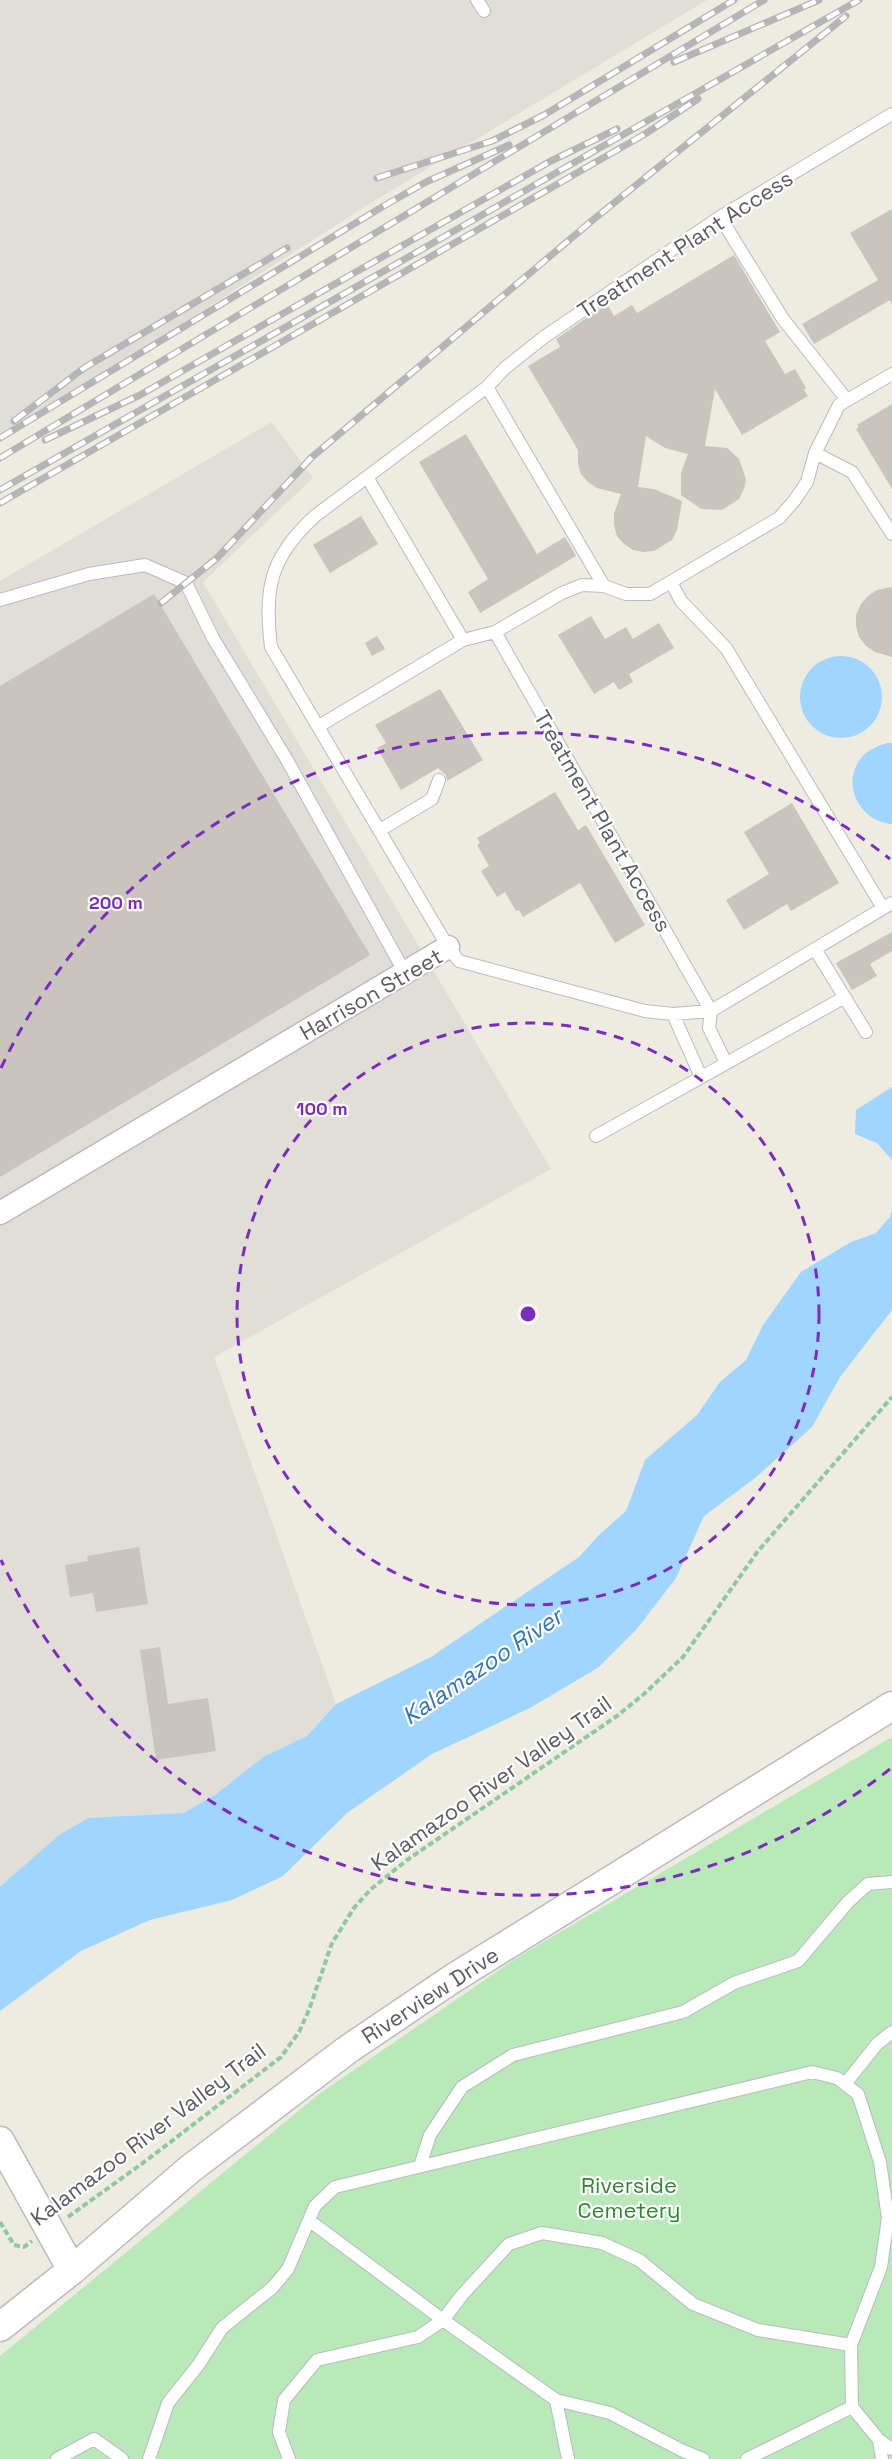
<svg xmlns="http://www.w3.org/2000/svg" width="892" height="2459" font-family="'Space Grotesk',sans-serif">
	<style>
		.industrial { fill: #e1ded8 }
		.green { fill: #b9e8b9 }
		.water { fill: #9fd5ff }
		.building { fill: #c9c4bd }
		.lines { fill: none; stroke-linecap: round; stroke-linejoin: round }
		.service-casing { stroke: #b8bbc1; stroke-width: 14 }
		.minor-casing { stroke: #b8bbc1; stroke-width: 25 }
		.tertiary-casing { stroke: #b8bbc1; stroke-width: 31 }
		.path { stroke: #90c8a0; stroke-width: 4; stroke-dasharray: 6 3; stroke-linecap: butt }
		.service { stroke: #fff; stroke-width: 12 }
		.minor { stroke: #fff; stroke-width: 22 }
		.tertiary { stroke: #fff; stroke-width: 28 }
		.rail-casing { stroke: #b4b5b6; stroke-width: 7 }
		.rail { stroke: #fff; stroke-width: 4.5; stroke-dasharray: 14; stroke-linecap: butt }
		.ring { fill: none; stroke: #7b2cbf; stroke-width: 3; stroke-dasharray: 10 8 }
		.labels { text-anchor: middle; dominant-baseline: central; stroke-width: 4.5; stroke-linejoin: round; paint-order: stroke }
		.street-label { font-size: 22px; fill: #595d63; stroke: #fff }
		.park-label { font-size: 22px; fill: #2c8730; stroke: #fff }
		.water-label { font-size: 24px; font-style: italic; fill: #3275bb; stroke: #fff }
		.centre { fill: #7b2cbf; stroke: #fff; stroke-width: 3 }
		.ring-label { font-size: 18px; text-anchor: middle; font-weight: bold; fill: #7b2cbf; stroke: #fff; stroke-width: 4.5; stroke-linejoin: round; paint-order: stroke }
	</style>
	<rect width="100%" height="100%" fill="#eeebe0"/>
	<!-- industrial -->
	<path class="industrial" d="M0,0h707l-333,201 -374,239z
		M272,422l41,56 -110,104 348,587 -337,188 122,347 -29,32 -44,21 -48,38 -32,18 -95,5 -29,17 -59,52v-1306z"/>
	<!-- green -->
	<path class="green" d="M892,1737v722h-892v-103l319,-262 199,-137z"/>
	<!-- water -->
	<path class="water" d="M800 697a41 41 0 1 1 82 0a41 41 0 1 1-82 0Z
		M887,743h5v81c-33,-2 -52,-41 -30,-67 7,-8 16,-11 25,-14z
		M892,1087v73l-15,-17 -22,-9 1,-24z
		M892,1210v100l-52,67 -28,50 -57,51 -51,38 -28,62 -40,52 -37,37 -69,41 -98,46 -85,59 -64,63 -51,24 -82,20 -69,31 -81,60v-124l3,-3 56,-49 29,-17 95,-5 32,-18 48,-38 44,-21 29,-32 95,-47 148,-100 20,-22 27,-24 19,-51 52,-45 23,-33 26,-22 17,-35 38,-53 50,-30 25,-9 14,-16z"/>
	<!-- building -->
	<path class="building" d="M892,209v95l-2,-4 -76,44 -12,-20 76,-44 -28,-47z
		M734,255l46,77 -15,9 20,33 10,-5 11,19 -2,2 4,6 -66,39 -27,-46 -10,57 22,2 12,11 7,20 -2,10 -5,10 -17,11 -21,-1 -20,-14v-22l7,-19 -23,-6 -19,-12 -8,51 16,2 28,12 -5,29 -5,10 -18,11 -10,1 -11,-2 -9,-6 -7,-8 -3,-11v-11l7,-20 -24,-6 -9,-6 -7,-8 -3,-10v-14l-50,-84 32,-19 -4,-8 51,-35 7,12 18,-11 5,8z
		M892,404v85l-36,-60 3,-2 -2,-2z
		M466,434l71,120 28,-17 11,19 -96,57 -12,-21 20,-13 -69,-117z
		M361,516l17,28 -48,29 -17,-28z
		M892,587v70l-17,-5 -9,-6 -7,-9 -3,-11v-11l5,-11 7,-8 9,-6z
		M154,594l216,361 -370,222v-491z
		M591,616l14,23 21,-12 7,12 26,-16 15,25 -45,26 4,8 -14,8 -5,-8 -20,12 -36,-59z
		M377,636l8,13 -13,7 -7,-13z
		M440,689l43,71 -36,21 -1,-6 -8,-7 -37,22 -24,-42 9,-5 -11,-18z
		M555,792l23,38 8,-5 59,100 -30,18 -35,-60 -57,34 -4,-7 -3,1 -11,-19 -8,5 -16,-26 8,-5 -12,-21 3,-2 -3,-5z
		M792,803l47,80 -48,28 -4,-7 -43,26 -18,-30 43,-26 -25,-42z
		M892,932v19l-22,13 7,12 -25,14 -16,-27z
		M139,1547l9,57 -52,8 -3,-19 -23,4 -5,-32 23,-4 -1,-5z
		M160,1647l8,57 40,-6 8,53 -60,9 -16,-110z"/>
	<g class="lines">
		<!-- service casing -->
		<g class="service-casing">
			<path id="service" d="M477,0l7,11
				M892,114l-172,103 -176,120 -39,31 -18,19 -172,129c-45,41 -51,72 -44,131l177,300 11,14 186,50 28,3 38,-3 181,-108
				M720,217l63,102 64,81
				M487,387l117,199
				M815,453l37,19 40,62
				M367,477l96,163
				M671,582l10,19 45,47 157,260
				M0,600l89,-26 56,-9 41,18 27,55 74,122 118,213
				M495,632l216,379 -2,17 17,35
				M319,726l144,-86 32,-8 67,-39 20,-8 22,1 22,8h24l129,-76 15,-17 13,-19 8,-29 24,-48 53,-31
				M380,830l52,-31 7,-19
				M815,949l51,83
				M673,1014l28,63
				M596,1136l249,-139
				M845,2084l32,-40 15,-12
				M420,2166l10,-31 32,-48 51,-32 170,-43 51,-29 64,-22 50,-59 20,-18 24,-2
				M310,2221l133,99 113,80 54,13 71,37 22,9
				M556,2400l12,59
				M879,2440l3,19
				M57,2459l37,-20 28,20
				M149,2459l19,-56 31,-39 23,-36 50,-40 16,-19 27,-63 20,-19 477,-115 25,6 21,16 22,68 8,56 -7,49 -30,78 1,62
				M289,2459l-10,-27 5,-32 33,-40 101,-23 25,-17 19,-25 47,-51 33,-11 60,10 37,17 54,44 65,26 93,15
				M747,2459l105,-52 27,33 13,9"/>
		</g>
		<!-- minor casing -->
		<g class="minor-casing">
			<path id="minor" d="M0,1213l448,-266"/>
		</g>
		<!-- tertiary casing -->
		<g class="tertiary-casing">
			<path id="tertiary" d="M0,2141l72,129
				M0,2327l72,-57 118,-101 157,-119 105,-71 440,-273"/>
		</g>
		<!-- path -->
		<path class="path" d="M68,2217l79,-57 134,-103 18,-25 10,-22 23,-67 22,-35 16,-18 37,-30 210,-144 27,-22 39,-37 75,-106 134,-154
			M0,2222l14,23 10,2 8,-6"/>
		<!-- service -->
		<use href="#service" class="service"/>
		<!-- minor -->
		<use href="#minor" class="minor"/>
		<!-- tertiary -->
		<use href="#tertiary" class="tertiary"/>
		<!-- rail casing -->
		<g class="rail-casing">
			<path id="rail" d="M674,62l145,-62
				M377,178l115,-37 52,-26 190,-115
				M14,421l70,-53 203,-120
				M0,438l382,-231 44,-25 83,-37
				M45,440l95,-45 409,-233 68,-33
				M0,458l764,-458
				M0,490l859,-490
				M0,503l645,-369 53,-35
				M161,603l56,-45 95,-101 282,-238 252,-203"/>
		</g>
		<!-- rail -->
		<use href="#rail" class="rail"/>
	</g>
	<!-- distance rings -->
	<g class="ring">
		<circle cx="528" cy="1314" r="291"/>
		<path d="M890 1769A582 582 0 0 1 1 1560M1 1068A582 582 0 0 1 890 859"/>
	</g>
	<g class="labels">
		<!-- street labels -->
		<g class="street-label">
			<text transform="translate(685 244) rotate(-33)">Treatment Plant Access</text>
			<text transform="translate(603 821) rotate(60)">Treatment Plant Access</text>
			<text transform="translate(371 994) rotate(-30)">Harrison Street</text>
			<text transform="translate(491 1783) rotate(-35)">Kalamazoo River Valley Trail</text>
			<text transform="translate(430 1995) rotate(-33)">Riverview Drive</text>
			<text transform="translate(148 2134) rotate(-37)">Kalamazoo River Valley Trail</text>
		</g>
		<!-- park labels -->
		<g class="park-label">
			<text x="629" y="2185">Riverside<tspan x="629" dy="25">Cemetery</tspan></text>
		</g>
		<!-- water labels -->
		<g class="water-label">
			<text transform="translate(482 1666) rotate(-34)">Kalamazoo River</text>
		</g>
	</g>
	<circle cx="528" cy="1314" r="9" class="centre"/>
	<g class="ring-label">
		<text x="116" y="909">200 m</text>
		<text x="322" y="1115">100 m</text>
	</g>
</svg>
